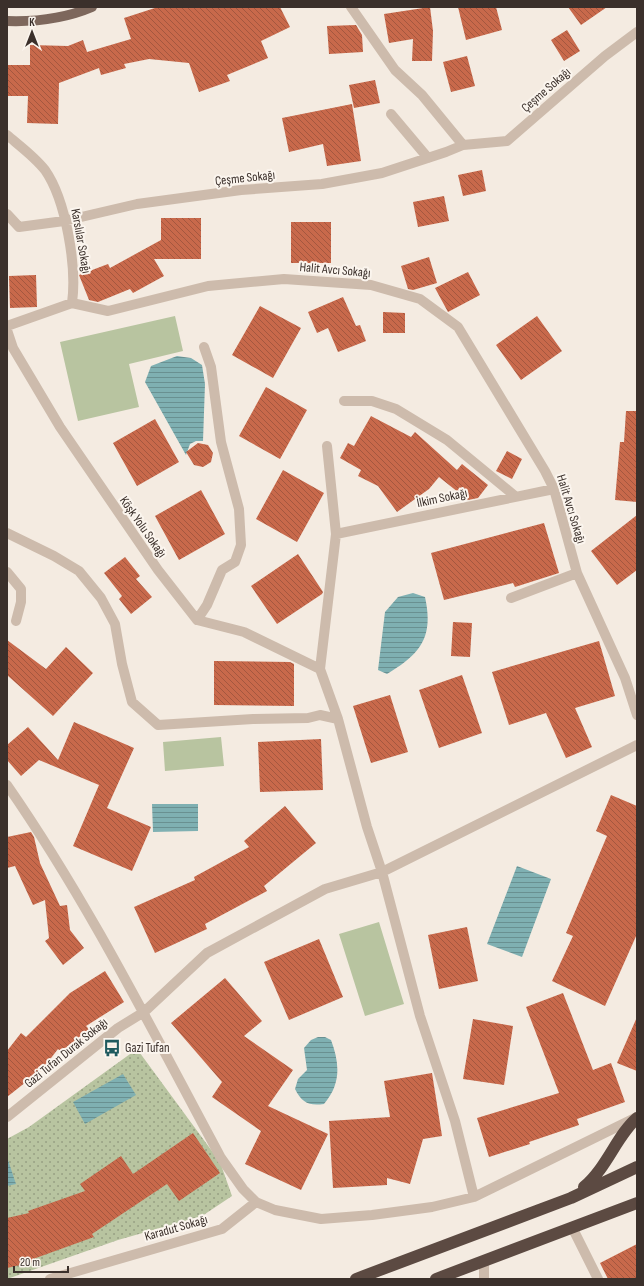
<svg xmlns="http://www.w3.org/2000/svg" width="644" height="1286" font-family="'Sofia Sans Condensed',sans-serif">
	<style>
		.garden { fill: url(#garden-dots) }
		.pitch { fill: #b8c4a0 }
		.water { fill: url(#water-rules) }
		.building { fill: url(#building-back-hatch) }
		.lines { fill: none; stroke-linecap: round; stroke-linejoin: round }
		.minor { stroke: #cdbbac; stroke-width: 10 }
		.major { stroke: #7d675c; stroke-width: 10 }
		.highway { stroke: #5c4a42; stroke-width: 12 }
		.labels { text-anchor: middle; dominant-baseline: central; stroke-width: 4; stroke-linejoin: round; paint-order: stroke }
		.street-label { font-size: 13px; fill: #3b302b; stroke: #fbf5ee }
		.poi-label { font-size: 13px; fill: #3b302b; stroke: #fbf5ee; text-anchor: start }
	</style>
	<defs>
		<pattern id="garden-dots" width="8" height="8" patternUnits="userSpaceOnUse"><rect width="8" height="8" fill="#b8c4a0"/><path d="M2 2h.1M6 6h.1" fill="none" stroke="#97a083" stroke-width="1.8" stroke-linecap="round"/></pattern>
		<pattern id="water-rules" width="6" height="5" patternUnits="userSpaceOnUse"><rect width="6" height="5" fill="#7fb0b2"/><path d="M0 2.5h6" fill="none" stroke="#699091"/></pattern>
		<pattern id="building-back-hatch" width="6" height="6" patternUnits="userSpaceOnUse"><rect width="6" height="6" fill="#c8694b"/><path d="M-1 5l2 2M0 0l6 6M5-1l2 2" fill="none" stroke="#a4573f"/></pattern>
	</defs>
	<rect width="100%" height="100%" fill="#f4ebe1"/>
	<!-- garden -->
	<path class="garden" d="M137,1049l83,113 12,34 -30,20 -84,24 -111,39v-140l22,-12z"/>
	<!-- pitch -->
	<path class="pitch" d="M175,316l8,35 -54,13 10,43 -61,14 -18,-79z
		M221,737l3,29 -59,5 -2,-29z
		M379,922l25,82 -39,12 -26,-82z"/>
	<!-- water -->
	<path class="water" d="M177,356l14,2 11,7 3,19 -2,57h-7l-6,3 -4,11 -41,-73 6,-16z
		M413,593l12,4c9,41 -5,57 -38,77l-9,-4 7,-58 13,-15z
		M152,804h46v27l-45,1z
		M517,866l34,13 -29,78 -35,-13z
		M318,1037h7l6,3c9,24 10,44 -7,64 -15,2 -22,-1 -29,-15l3,-10 9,-9 -3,-22 7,-8z
		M123,1074l13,21 -51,29 -12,-22z
		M8,1160l8,24 -9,2v-25z"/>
	<!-- building -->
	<path class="building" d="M158,7h122l10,20 -29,14 7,17 -41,17 3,6 -31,11 -10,-29 -40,-4 -25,5 2,4 -25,7 -2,-7 -40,15 -1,41 -31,-1 1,-27h-21v-31h23v-20l38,1 15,-6 4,12 44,-13 -7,-21z
		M430,7l3,24 -1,30h-20l1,-22 -24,4 -5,-29z
		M458,7h38l6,23 -36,10z
		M568,7h39l-26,18z
		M356,25l6,10 1,17 -34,2 -2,-28z
		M567,30l13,21 -16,10 -13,-21z
		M467,56l8,30 -24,6 -8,-30z
		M375,80l5,23 -26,5 -5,-23z
		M352,104l9,57 -34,5 -4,-22 -34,8 -7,-34z
		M482,170l4,21 -23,5 -5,-21z
		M444,196l5,25 -31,6 -5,-25z
		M161,218h40v41h-47l10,17 -31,17 -3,-4 -32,13 -9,-2 -10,-25 29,-11 2,4 51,-28z
		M291,222h40v41h-40z
		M429,257l8,26 -24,7 -5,-1 -7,-23z
		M468,272l12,23 -32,17 -13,-24z
		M36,275l1,32 -27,1 -1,-32z
		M343,297l13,29 4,-1 6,16 -28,11 -10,-24 -11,5 -9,-21z
		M260,306l41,22 -28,50 -41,-23z
		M383,312l22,1v20h-22z
		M537,316l25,35 -41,29 -25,-35z
		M266,387l41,23 -27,49 -41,-23z
		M626,411h11v91l-22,-2 5,-58h4z
		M371,416l40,21 4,-5 42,38 5,-6 26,21 -10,13 -10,2 -29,-23 -10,12 -32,23 -19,-26 -20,-10 3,-6 -21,-12 8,-15 6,3z
		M155,419l24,43 -42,24 -24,-43z
		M198,443l10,2 5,8 -2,9 -8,5 -9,-2 -8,-13z
		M507,451l15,8 -10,20 -16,-8z
		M283,470l41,23 -27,49 -41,-23z
		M201,490l24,44 -46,26 -24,-44z
		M637,515v55l-20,15 -26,-34z
		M544,523l15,50 -44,14 -2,-4 -69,17 -13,-47z
		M298,554l25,38 -1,2 -45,30 -26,-38z
		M125,557l15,19 -4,3 16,18 -21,17 -12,-15 3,-3 -18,-23z
		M453,622l19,1 -2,34 -19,-1z
		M7,640l39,29 20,-22 27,26 -40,43 -46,-41z
		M599,641l16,55 -40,12 17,39 -26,11 -20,-45 -37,12 -17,-53z
		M214,661l76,1 4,2v42l-80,-1z
		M462,675l20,58 -43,15 -20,-58z
		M390,695l18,57 -37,11 -18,-57z
		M74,722l60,26 -27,60 44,19 -19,44 -59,-25 26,-61 -60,-25 -18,16 -14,-16v-15l21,-18 30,33z
		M321,739l2,51 -63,2 -2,-50z
		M611,795l26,11v128l-32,72 -53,-25 21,-45 -7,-3 41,-97 -11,-5z
		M285,806l31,37 -52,43 3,5 -62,33 2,5 -52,24 -21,-46 61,-27 -1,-3 55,-30 -5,-6z
		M31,832l3,5 6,26 20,43 7,-1 3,25 14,18 -21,17 -18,-24 4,-3 -4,-38 -12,5 -18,-39 -8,2v-31z
		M467,927l11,54 -39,8 -11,-54z
		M319,939l24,58 -54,23 -25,-58z
		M105,971l19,31 -38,24 5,5 -25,25 -8,-7 -24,31 -3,-2 -24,19v-46l14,-18 5,4 44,-44z
		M225,978l37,43 -18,15 49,34 -25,36 60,28 -27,56 -56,-26 16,-33 -49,-34 10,-15 -51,-59z
		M563,993l30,77 18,-7 14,39 -48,17 2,6 -50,17 1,2 -41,13 -12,-39 82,-25 -33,-86z
		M637,1017v54l-20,-8z
		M473,1019l40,7 -9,59 -41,-6z
		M432,1073l10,63 -19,3 -13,45 -23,-6v7l-54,3 -4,-67 61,-4 -6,-36z
		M193,1133l27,40 -41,28 -12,-17 -75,50 2,3 -61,22 1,3 -27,6v-50l22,-5 -1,-2 57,-20 -5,-7 41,-28 12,18z
		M637,1244v35h-29l-8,-16z"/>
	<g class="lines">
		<!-- minor -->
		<path class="minor" d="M351,7l44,63 27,25 41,50
			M391,114l37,44
			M7,135c13,11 28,22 38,35 21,30 32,97 27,133l-65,23
			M7,214l12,13 45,-6 73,-17 104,-14 81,-6 60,-11 64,-21 17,-7 44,-4 98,-85 32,-24
			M72,303l36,8 100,-25 76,-7 87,6 49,14 38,28 87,144 9,18 23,84 48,105 12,37
			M7,330l6,18 47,79 98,143 39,50 47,12 76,37
			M344,401h28l24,8 51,31 68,56
			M327,446l9,88 -16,135 18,50
			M7,533l47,23 25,15 22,27 14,26 7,40 10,38 26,23 95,-6 55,-1 12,-3 18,4 29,108 15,45 38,144 35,105 19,76
			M336,534l218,-45
			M7,572l14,17v13l-5,19
			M511,598l66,-25
			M197,620l10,-15 15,-35 13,-8 6,-17 -2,-36 -18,-67 -10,-75 -7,-20
			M7,785c82,118 146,247 214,373l22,31 13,13 19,8 46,9 51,-4 60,-8 42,-10 161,-79
			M7,1117l111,-89 26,-16 63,-59 118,-64 57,-17 255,-127
			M572,1227l26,52
			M50,1279l172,-50 34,-27
			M484,1279v-18"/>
		<!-- major -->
		<path class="major" d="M7,21c30,1 57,-2 85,-14"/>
		<!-- highway -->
		<path class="highway" d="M584,1187c23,-19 33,-52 53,-69
			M356,1279l215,-81 66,-31
			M436,1279l201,-76"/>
	</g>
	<!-- icons -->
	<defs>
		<g id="bus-bare" transform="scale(1.38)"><path d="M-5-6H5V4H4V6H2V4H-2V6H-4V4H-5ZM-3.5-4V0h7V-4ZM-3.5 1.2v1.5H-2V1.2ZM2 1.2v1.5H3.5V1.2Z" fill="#1f5a5e" stroke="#fbf5ee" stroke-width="2.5" paint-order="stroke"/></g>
	</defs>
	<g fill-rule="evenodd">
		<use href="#bus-bare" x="112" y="1048"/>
	</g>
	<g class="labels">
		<!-- street labels -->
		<g class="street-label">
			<text transform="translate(546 90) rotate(-41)">Çeşme Sokağı</text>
			<text transform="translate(245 178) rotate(-6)">Çeşme Sokağı</text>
			<text transform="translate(81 241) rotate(80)">Karslılar Sokağı</text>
			<text transform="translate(335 270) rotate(5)">Halit Avcı Sokağı</text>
			<text transform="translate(442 498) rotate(-12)">İlkim Sokağı</text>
			<text transform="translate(571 509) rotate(73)">Halit Avcı Sokağı</text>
			<text transform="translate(143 527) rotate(55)">Köşk Yolu Sokağı</text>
			<text transform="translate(66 1053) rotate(-39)">Gazi Tufan Durak Sokağı</text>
			<text transform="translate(176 1228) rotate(-16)">Karadut Sokağı</text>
		</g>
		<!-- poi labels -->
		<g class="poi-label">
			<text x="125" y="1048">Gazi Tufan</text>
		</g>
	</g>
	<!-- border -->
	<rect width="644" height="1286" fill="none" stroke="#3b302b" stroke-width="16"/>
	<!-- north arrow -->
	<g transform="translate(32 32)" stroke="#fbf5ee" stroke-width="3" paint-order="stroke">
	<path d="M0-3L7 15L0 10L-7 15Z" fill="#3b302b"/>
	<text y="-6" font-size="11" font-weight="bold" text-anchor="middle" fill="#3b302b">K</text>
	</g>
	<!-- scale -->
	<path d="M14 1266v6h54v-6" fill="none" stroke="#3b302b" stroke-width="2"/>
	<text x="20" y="1266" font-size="12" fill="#3b302b" stroke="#fbf5ee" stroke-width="3" paint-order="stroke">20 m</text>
</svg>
